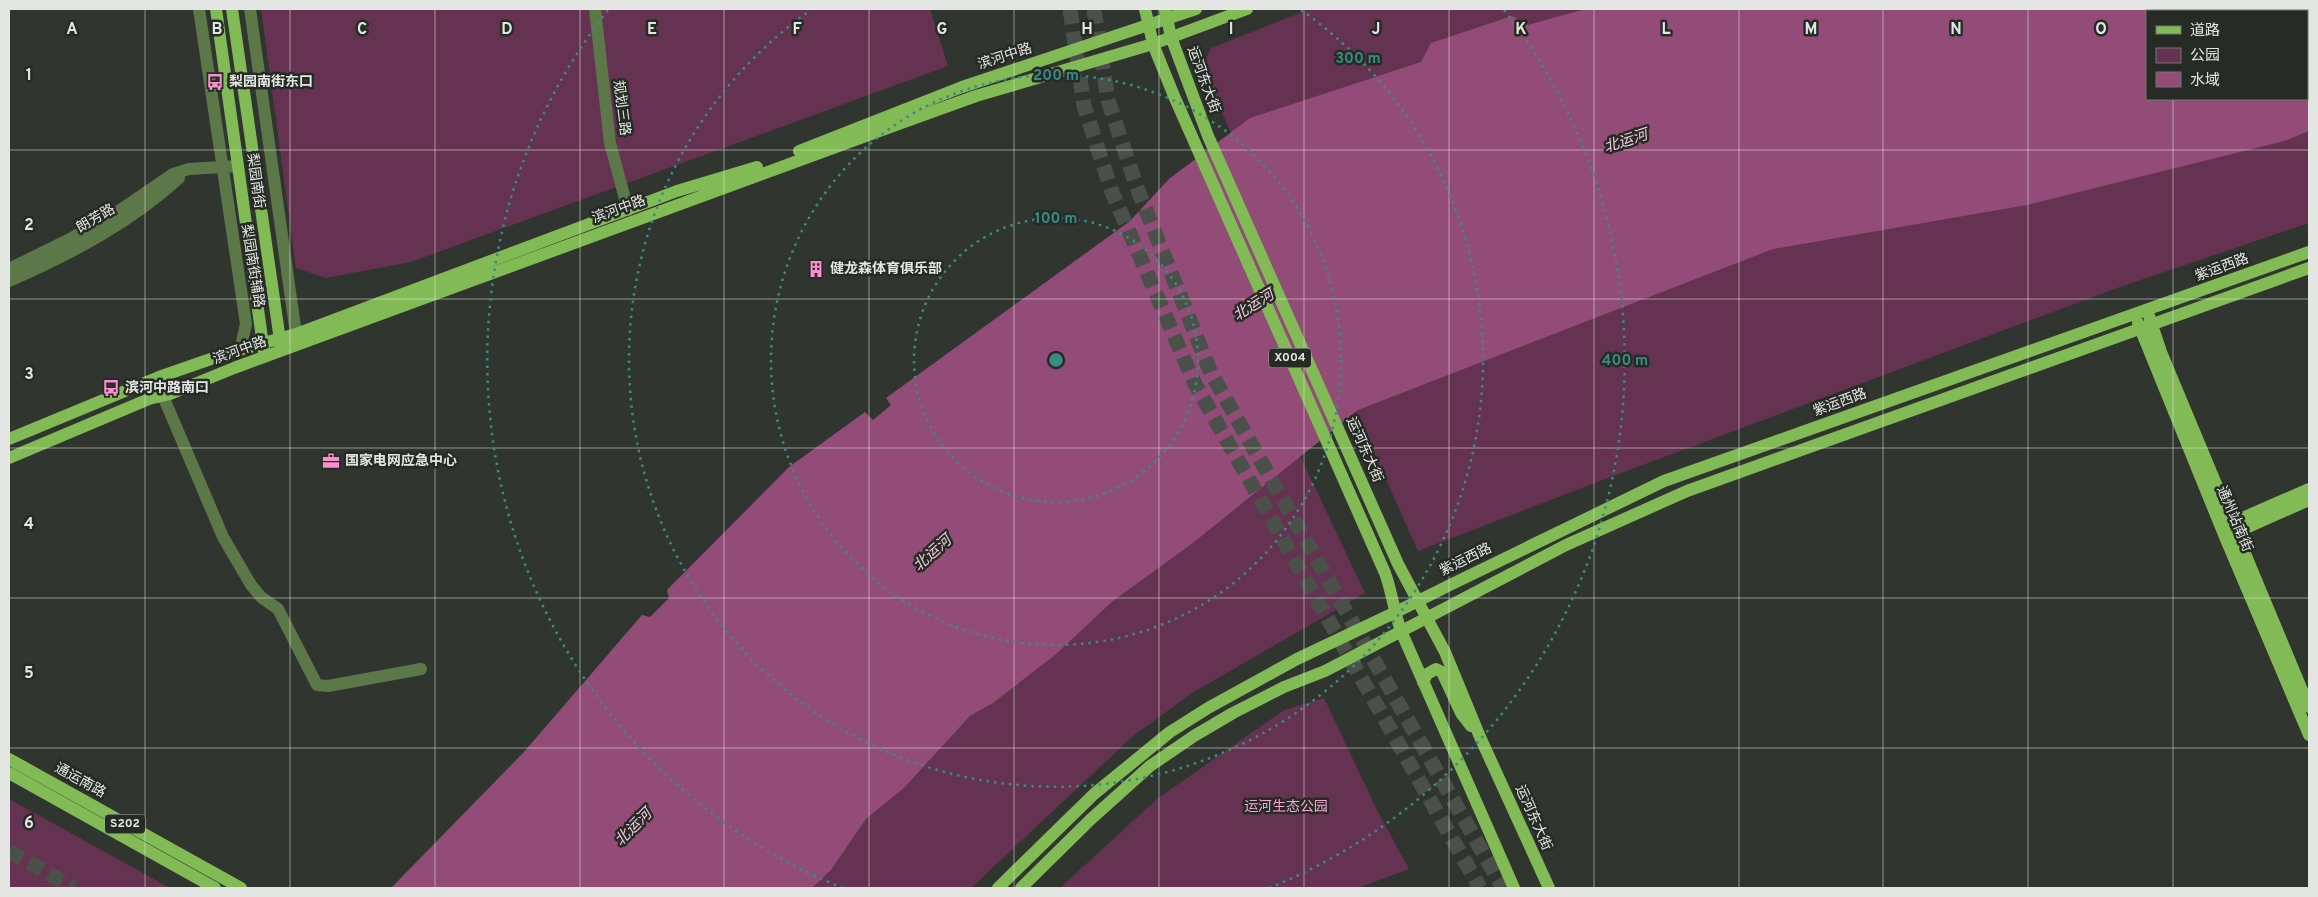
<svg xmlns="http://www.w3.org/2000/svg" width="2318" height="897" font-family="Overpass,'Noto Sans SC',sans-serif">
	<style>
		.green { fill: #653351; fill-rule: evenodd }
		.water { fill: #934c77; fill-rule: evenodd }
		.lines { fill: none; stroke-linecap: round; stroke-linejoin: round }
		.highway-tunnel { stroke: #4c504a; stroke-width: 15; stroke-dasharray: 15 8; stroke-linecap: butt }
		.minor { stroke: #5c7849; stroke-width: 12 }
		.major { stroke: #82ba56; stroke-width: 12 }
		.grid { fill: none; stroke: #e3e6e2; stroke-width: 1; stroke-opacity: 0.55 }
		.ring { fill: none; stroke: #398c85; stroke-width: 2.5; stroke-dasharray: 2.5 5 }
		.labels { text-anchor: middle; dominant-baseline: central; stroke-width: 5; stroke-linejoin: round; paint-order: stroke }
		.shield { fill: #272b25; stroke: #abaea9; stroke-width: 1 }
		.shield-label { font-size: 12px; font-weight: bold; fill: #e3e6e2 }
		.street-label { font-size: 14px; fill: #e3e6e2; stroke: #272b25 }
		.poi-label { font-size: 14px; font-weight: bold; fill: #e3e6e2; stroke: #272b25; text-anchor: start }
		.park-label { font-size: 14px; fill: #f7a6d4; stroke: #272b25 }
		.water-label { font-size: 15px; font-style: italic; fill: #f3c9e0; stroke: #272b25 }
		.grid-label { font-size: 16px; text-anchor: middle; font-weight: bold; fill: #e3e6e2; stroke: #272b25; stroke-width: 5; stroke-linejoin: round; paint-order: stroke }
		.centre { fill: #398c85; stroke: #272b25; stroke-width: 2.5 }
		.ring-label { font-size: 15px; text-anchor: middle; font-weight: bold; fill: #398c85; stroke: #272b25; stroke-width: 5; stroke-linejoin: round; paint-order: stroke }
	</style>
	<rect width="100%" height="100%" fill="#31352f"/>
	<!-- green -->
	<path class="green" d="M261,9h669l18,57 -537,196 -85,16 -30,-10z
		M1310,9h999v214l-189,64 -515,192 -187,72 -216,-483 9,-20zM2147,11h160v88h-160z
		M1300,456l65,137 -173,100 -59,43 -162,152h-159l19,-18 35,-51 38,-31 66,-72 23,-13 62,-48 58,-54 80,-58z
		M1324,698l53,112 32,59 -51,19h-298l97,-89 127,-89z
		M9,799l161,89h-161z"/>
	<!-- water -->
	<path class="water" d="M1585,9h724v122l-25,10 -257,64 -254,44 -415,161 -165,133 -80,58 -58,54 -62,48 -23,13 -66,72 -38,31 -35,51 -19,18h-421l132,-135 119,-138 8,2 19,-19 -2,-8 122,-123 76,-55 8,8 18,-15 -5,-7 244,-177 39,-42 81,-61 171,-56 10,-19 81,-27 16,9zM2147,11h160v88h-160z"/>
	<g class="lines">
		<!-- highway-tunnel -->
		<path class="highway-tunnel" d="M1070,9l14,97 28,86 83,192 285,504
			M1094,9l14,91 28,85 75,188 292,515
			M9,851l65,37"/>
		<!-- minor -->
		<path class="minor" d="M199,9l47,315 -6,26
			M250,9l46,325
			M595,9l15,134 18,67
			M9,269l59,-29 48,-27 57,-39 16,-5 49,-3
			M9,281c60,-26 121,-58 170,-103
			M163,396l60,141 28,48 10,12 17,12 39,76 11,1 93,-17"/>
		<!-- major -->
		<path class="major" d="M216,9l48,343
			M232,9l49,338
			M1145,9l8,35 21,52 211,477c7,19 9,39 16,58l113,257
			M1165,9l6,28 37,99 190,428 47,88 35,85 69,151
			M799,151l163,-64 234,-78
			M2149,316l12,36 148,355
			M2138,323l87,214 84,198
			M9,439l150,-62 69,-24 68,-19 381,-143 80,-24
			M9,458l140,-59 21,-5 64,-26 667,-245 75,-27 177,-52 94,-35
			M2224,526l85,-37
			M2230,535l79,-35
			M1423,682l4,-8 9,-5 6,3 19,41 10,13
			M9,759l232,129
			M9,773l206,115
			M998,888l96,-94 76,-62 38,-24 89,-49 97,-46 56,-28 214,-104 645,-229
			M1021,888l69,-68 60,-54 44,-30 39,-23 51,-26 41,-16 241,-126 121,-54 622,-223"/>
	</g>
	<!-- grid -->
	<path class="grid" d="M145,9v879M290,9v879M435,9v879M580,9v879M724,9v879M869,9v879M1014,9v879M1159,9v879M1304,9v879M1449,9v879M1594,9v879M1739,9v879M1883,9v879M2028,9v879M2173,9v2M2173,99v789M9,150h2300M9,299h2300M9,448h2300M9,598h2300M9,748h2300"/>
	<!-- distance rings -->
	<g class="ring">
		<circle cx="1056" cy="360" r="142"/>
		<circle cx="1056" cy="360" r="285"/>
		<path d="M1301 10A427 427 0 1 1 811 10"/>
		<path d="M843 888A569 569 0 0 1 608 10M1504 10A569 569 0 0 1 1269 888"/>
	</g>
	<!-- icons -->
	<defs>
		<g id="bus-bare" transform="scale(1.35)"><path d="M-5-6H5V4H4V6H2V4H-2V6H-4V4H-5ZM-3.5-4V0h7V-4ZM-3.5 1.2v1.5H-2V1.2ZM2 1.2v1.5H3.5V1.2Z" fill="#f790cd" stroke="#272b25" stroke-width="2.5" paint-order="stroke"/></g>
		<g id="building-bare" transform="scale(1.35)"><path d="M-4-6H4V6H1V3H-1V6H-4ZM-2.5-4.3h1.7v1.8h-1.7ZM.8-4.3h1.7v1.8H.8ZM-2.5-1h1.7V.8h-1.7ZM.8-1h1.7V.8H.8Z" fill="#f790cd" stroke="#272b25" stroke-width="2.5" paint-order="stroke"/></g>
		<g id="office-bare" transform="scale(1.35)"><path d="M-6-3h4V-5.5h4V-3h4V5H-6ZM-1-4.5V-3h2v-1.5ZM-6 0V1H6V0Z" fill="#f790cd" stroke="#272b25" stroke-width="2.5" paint-order="stroke"/></g>
	</defs>
	<g fill-rule="evenodd">
		<use href="#bus-bare" x="215" y="82"/>
		<use href="#building-bare" x="816" y="269"/>
		<use href="#bus-bare" x="111" y="388"/>
		<use href="#office-bare" x="331" y="461"/>
	</g>
	<g class="labels">
		<!-- shield labels -->
		<g class="shield">
			<rect x="1269" y="348.5" width="42" height="19" rx="4"/>
			<rect x="105" y="814.5" width="40" height="19" rx="4"/>
		</g>
		<g class="shield-label">
			<text x="1290" y="358">X004</text>
			<text x="125" y="824">S202</text>
		</g>
		<!-- street labels -->
		<g class="street-label">
			<text transform="translate(1005 57) rotate(-18)">滨河中路</text>
			<text transform="translate(1203 80) rotate(70)">运河东大街</text>
			<text transform="translate(621 108) rotate(83)">规划三路</text>
			<text transform="translate(255 181) rotate(82)">梨园南街</text>
			<text transform="translate(619 210) rotate(-20)">滨河中路</text>
			<text transform="translate(96 219) rotate(-30)">朗芳路</text>
			<text transform="translate(252 266) rotate(81)">梨园南街辅路</text>
			<text transform="translate(2222 268) rotate(-20)">紫运西路</text>
			<text transform="translate(240 351) rotate(-20)">滨河中路</text>
			<text transform="translate(1840 403) rotate(-20)">紫运西路</text>
			<text transform="translate(1364 450) rotate(66)">运河东大街</text>
			<text transform="translate(2234 519) rotate(67)">通州站南街</text>
			<text transform="translate(1466 560) rotate(-26)">紫运西路</text>
			<text transform="translate(80 781) rotate(29)">通运南路</text>
			<text transform="translate(1533 818) rotate(66)">运河东大街</text>
		</g>
		<!-- poi labels -->
		<g class="poi-label">
			<text x="229" y="82">梨园南街东口</text>
			<text x="830" y="269">健龙森体育俱乐部</text>
			<text x="125" y="388">滨河中路南口</text>
			<text x="345" y="461">国家电网应急中心</text>
		</g>
		<!-- park labels -->
		<g class="park-label">
			<text x="1286" y="807">运河生态公园</text>
		</g>
		<!-- water labels -->
		<g class="water-label">
			<text transform="translate(1626 142) rotate(-18)">北运河</text>
			<text transform="translate(1254 306) rotate(-32)">北运河</text>
			<text transform="translate(933 554) rotate(-42)">北运河</text>
			<text transform="translate(634 828) rotate(-45)">北运河</text>
		</g>
	</g>
	<g class="grid-label">
		<text x="72" y="34">A</text>
		<text x="217" y="34">B</text>
		<text x="362" y="34">C</text>
		<text x="507" y="34">D</text>
		<text x="652" y="34">E</text>
		<text x="797" y="34">F</text>
		<text x="942" y="34">G</text>
		<text x="1087" y="34">H</text>
		<text x="1231" y="34">I</text>
		<text x="1376" y="34">J</text>
		<text x="1521" y="34">K</text>
		<text x="1666" y="34">L</text>
		<text x="1811" y="34">M</text>
		<text x="1956" y="34">N</text>
		<text x="2101" y="34">O</text>
		<text x="29" y="80">1</text>
		<text x="29" y="230">2</text>
		<text x="29" y="379">3</text>
		<text x="29" y="529">4</text>
		<text x="29" y="678">5</text>
		<text x="29" y="828">6</text>
	</g>
	<circle cx="1056" cy="360" r="8" class="centre"/>
	<g class="ring-label">
		<text x="1358" y="63">300 m</text>
		<text x="1056" y="80">200 m</text>
		<text x="1056" y="223">100 m</text>
		<text x="1625" y="365">400 m</text>
	</g>
	<!-- border -->
	<rect width="2318" height="897" fill="none" stroke="#e3e6e2" stroke-width="20"/>
	<!-- legend -->
	<rect x="2146" y="10" width="162" height="90" fill="#272b25" stroke="#727671"/>
	<rect x="2156" y="26" width="25" height="8" fill="#82ba56" stroke="#727671"/>
	<text x="2190" y="35" font-size="15" fill="#e3e6e2">道路</text>
	<rect x="2156" y="48" width="25" height="15" fill="#653351" stroke="#727671"/>
	<text x="2190" y="60" font-size="15" fill="#e3e6e2">公园</text>
	<rect x="2156" y="72" width="25" height="15" fill="#934c77" stroke="#727671"/>
	<text x="2190" y="85" font-size="15" fill="#e3e6e2">水域</text>
</svg>
